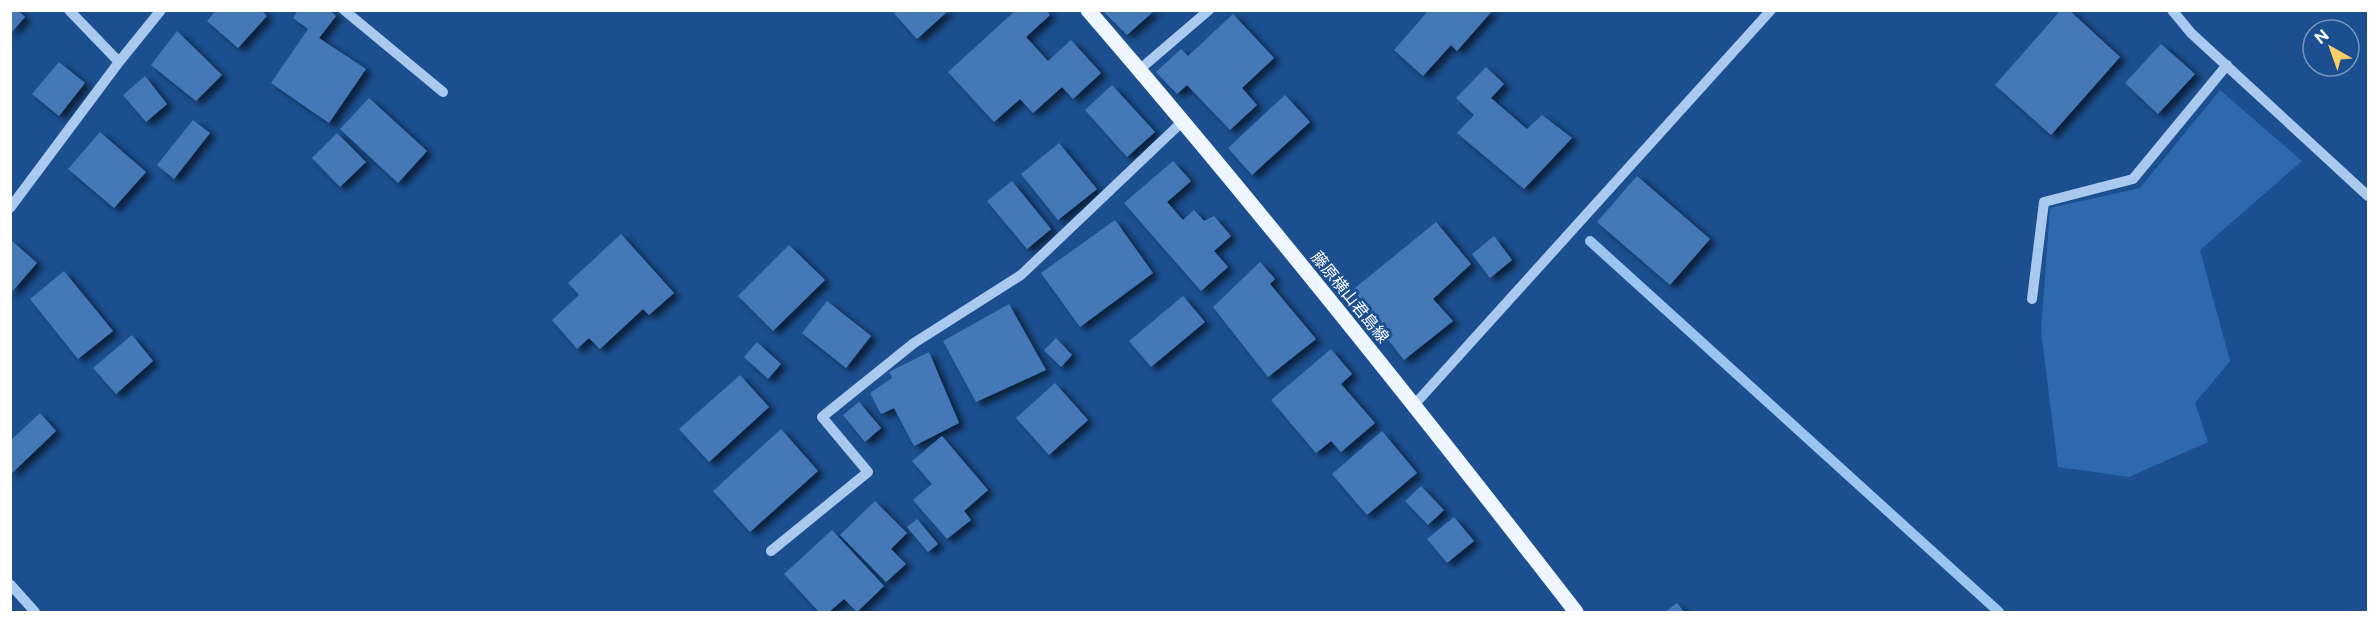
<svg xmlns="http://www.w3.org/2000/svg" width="2379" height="623" font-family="'Public Sans','Noto Sans JP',sans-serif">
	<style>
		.green { fill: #2e69ad }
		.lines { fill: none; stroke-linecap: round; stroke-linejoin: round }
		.stream { stroke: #9cc4f0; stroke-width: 10 }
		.building { fill: #4478b7; filter: url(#shadow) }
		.minor { stroke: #a9c9ee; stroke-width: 10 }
		.major { stroke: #f0f6ff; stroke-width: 15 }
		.labels { text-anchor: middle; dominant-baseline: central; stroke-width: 6; stroke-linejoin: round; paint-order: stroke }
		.street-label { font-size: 16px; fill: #fff; stroke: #1b4f8f }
	</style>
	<defs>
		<filter id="shadow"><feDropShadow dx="6" dy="4" stdDeviation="3" flood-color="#0009"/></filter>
	</defs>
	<rect width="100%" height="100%" fill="#1b4f8f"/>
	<!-- green -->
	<path class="green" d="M2220,90l82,71 -102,89 30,111 -35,42 13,39 -79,35 -71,-10 -17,-136 9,-123 90,-20z"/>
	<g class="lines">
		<!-- stream -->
		<path class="stream" d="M1590,241l409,371"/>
	</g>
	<!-- building -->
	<path class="building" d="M10,10h7l8,7 -15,17z
		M216,10h45l6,6 -29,32 -31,-27z
		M298,10h31l7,6 -17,22 47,31 -37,54 -58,-40 37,-54 -15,-11z
		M891,10h58l-32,29z
		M1016,10h30l4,5 -24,22 22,24 23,-21 30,33 -28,26 -11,-12 -29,26 -13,-14 -26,23 -46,-50z
		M1102,10h53l-28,25z
		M1429,10h64l-36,41 -6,-6 -28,31 -29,-26z
		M2061,10h8l51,47 -69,78 -56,-50z
		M1233,14l41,44 -32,30 15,17 -27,25 -43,-45 -10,9 -21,-22 25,-23 7,7z
		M177,31l45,44 -26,26 -45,-36z
		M2161,44l34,30 -37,40 -33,-31z
		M59,62l26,21 -26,33 -27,-22z
		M1486,67l18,17 -13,14 36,31 15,-14 30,23 -48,51 -67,-56 17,-18 -18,-17z
		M145,76l22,28 -21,18 -23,-27z
		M1112,85l43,47 -28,25 -42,-47z
		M1285,95l25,27 -58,53 -24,-27z
		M369,98l58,53 -29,32 -58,-54z
		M193,120l17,13 -36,46 -17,-14z
		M100,132l46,40 -32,36 -46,-39z
		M337,133l29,29 -26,25 -28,-29z
		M1059,143l38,46 -39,31 -37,-46z
		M1173,161l18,20 -24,21 16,18 11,-10 10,11 10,-5 17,20 -17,15 14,16 -27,24 -77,-88z
		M1637,176l73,63 -40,46 -73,-63z
		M1012,181l39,48 -24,20 -40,-48z
		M1115,220l38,53 -73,54 -39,-54z
		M1436,222l35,42 -38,35 20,22 -49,39 -54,-68z
		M621,234l53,59 -25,22 -6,-6 -43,40 -11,-11 -12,11 -25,-29 27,-25 -11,-12z
		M1494,236l18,24 -22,18 -18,-24z
		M12,241l25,22 -27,31v-51z
		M789,245l36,35 -52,51 -35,-35z
		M1260,262l15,17 -5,5 46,55 -48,38 -55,-70z
		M64,271l49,60 -35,28 -48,-60z
		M1183,296l22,26 -54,45 -22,-26z
		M827,301l44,35 -25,32 -44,-35z
		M1009,304l37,66 -70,32 -33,-61z
		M132,335l21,26 -37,33 -23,-26z
		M1056,338l16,17 -11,12 -17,-17z
		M757,342l24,22 -13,15 -24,-22z
		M1331,349l21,25 -11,10 34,39 -34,29 -10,-11 -15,12 -45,-53z
		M929,352l30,71 -45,23 -20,-38 -13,6 -11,-21 22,-15 -3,-6z
		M740,375l29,32 -60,55 -30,-33z
		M1055,383l33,37 -39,35 -33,-37z
		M859,402l22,26 -16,14 -22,-27z
		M40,413l16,18 -46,44v-34z
		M781,429l37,42 -68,61 -37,-41z
		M1382,431l35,42 -50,42 -35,-41z
		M942,436l46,54 -24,21 7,9 -24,19 -34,-39 19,-16 -20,-23z
		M1421,486l23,24 -16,15 -23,-24z
		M875,501l32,32 -16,16 15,15 -20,18 -46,-47z
		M1454,517l20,24 -27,22 -20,-24z
		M917,519l21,25 -10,8 -21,-25z
		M832,530l52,56 -27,26 -13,-13 -15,13h-10l-35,-38z
		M1677,603l7,9h-19z"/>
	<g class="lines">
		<!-- minor -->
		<path class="minor" d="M69,10l50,52
			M344,10l99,82
			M2172,10l19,23 177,163
			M1139,70l70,-60
			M10,208l109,-146 42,-52
			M2032,299l12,-97 89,-23 94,-114
			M1415,404l356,-394
			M771,551l97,-79 -46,-55 92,-74 107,-68 162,-154
			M10,584l25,28"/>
		<!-- major -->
		<path class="major" d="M1088,10c169,196 330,398 488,602"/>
	</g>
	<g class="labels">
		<!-- street labels -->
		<g class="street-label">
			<text transform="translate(1350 297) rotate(51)">藤原横山君島線</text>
		</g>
	</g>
	<!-- border -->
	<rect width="2379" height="623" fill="none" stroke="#ffffff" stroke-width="24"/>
	<!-- north arrow -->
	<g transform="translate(2331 48) rotate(320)"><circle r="28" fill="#1b4f8f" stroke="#7695bc" stroke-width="1.5"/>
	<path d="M0-4.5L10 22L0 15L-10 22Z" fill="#ffd166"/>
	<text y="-9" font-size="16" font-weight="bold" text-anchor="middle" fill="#ffffff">N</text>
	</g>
</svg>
